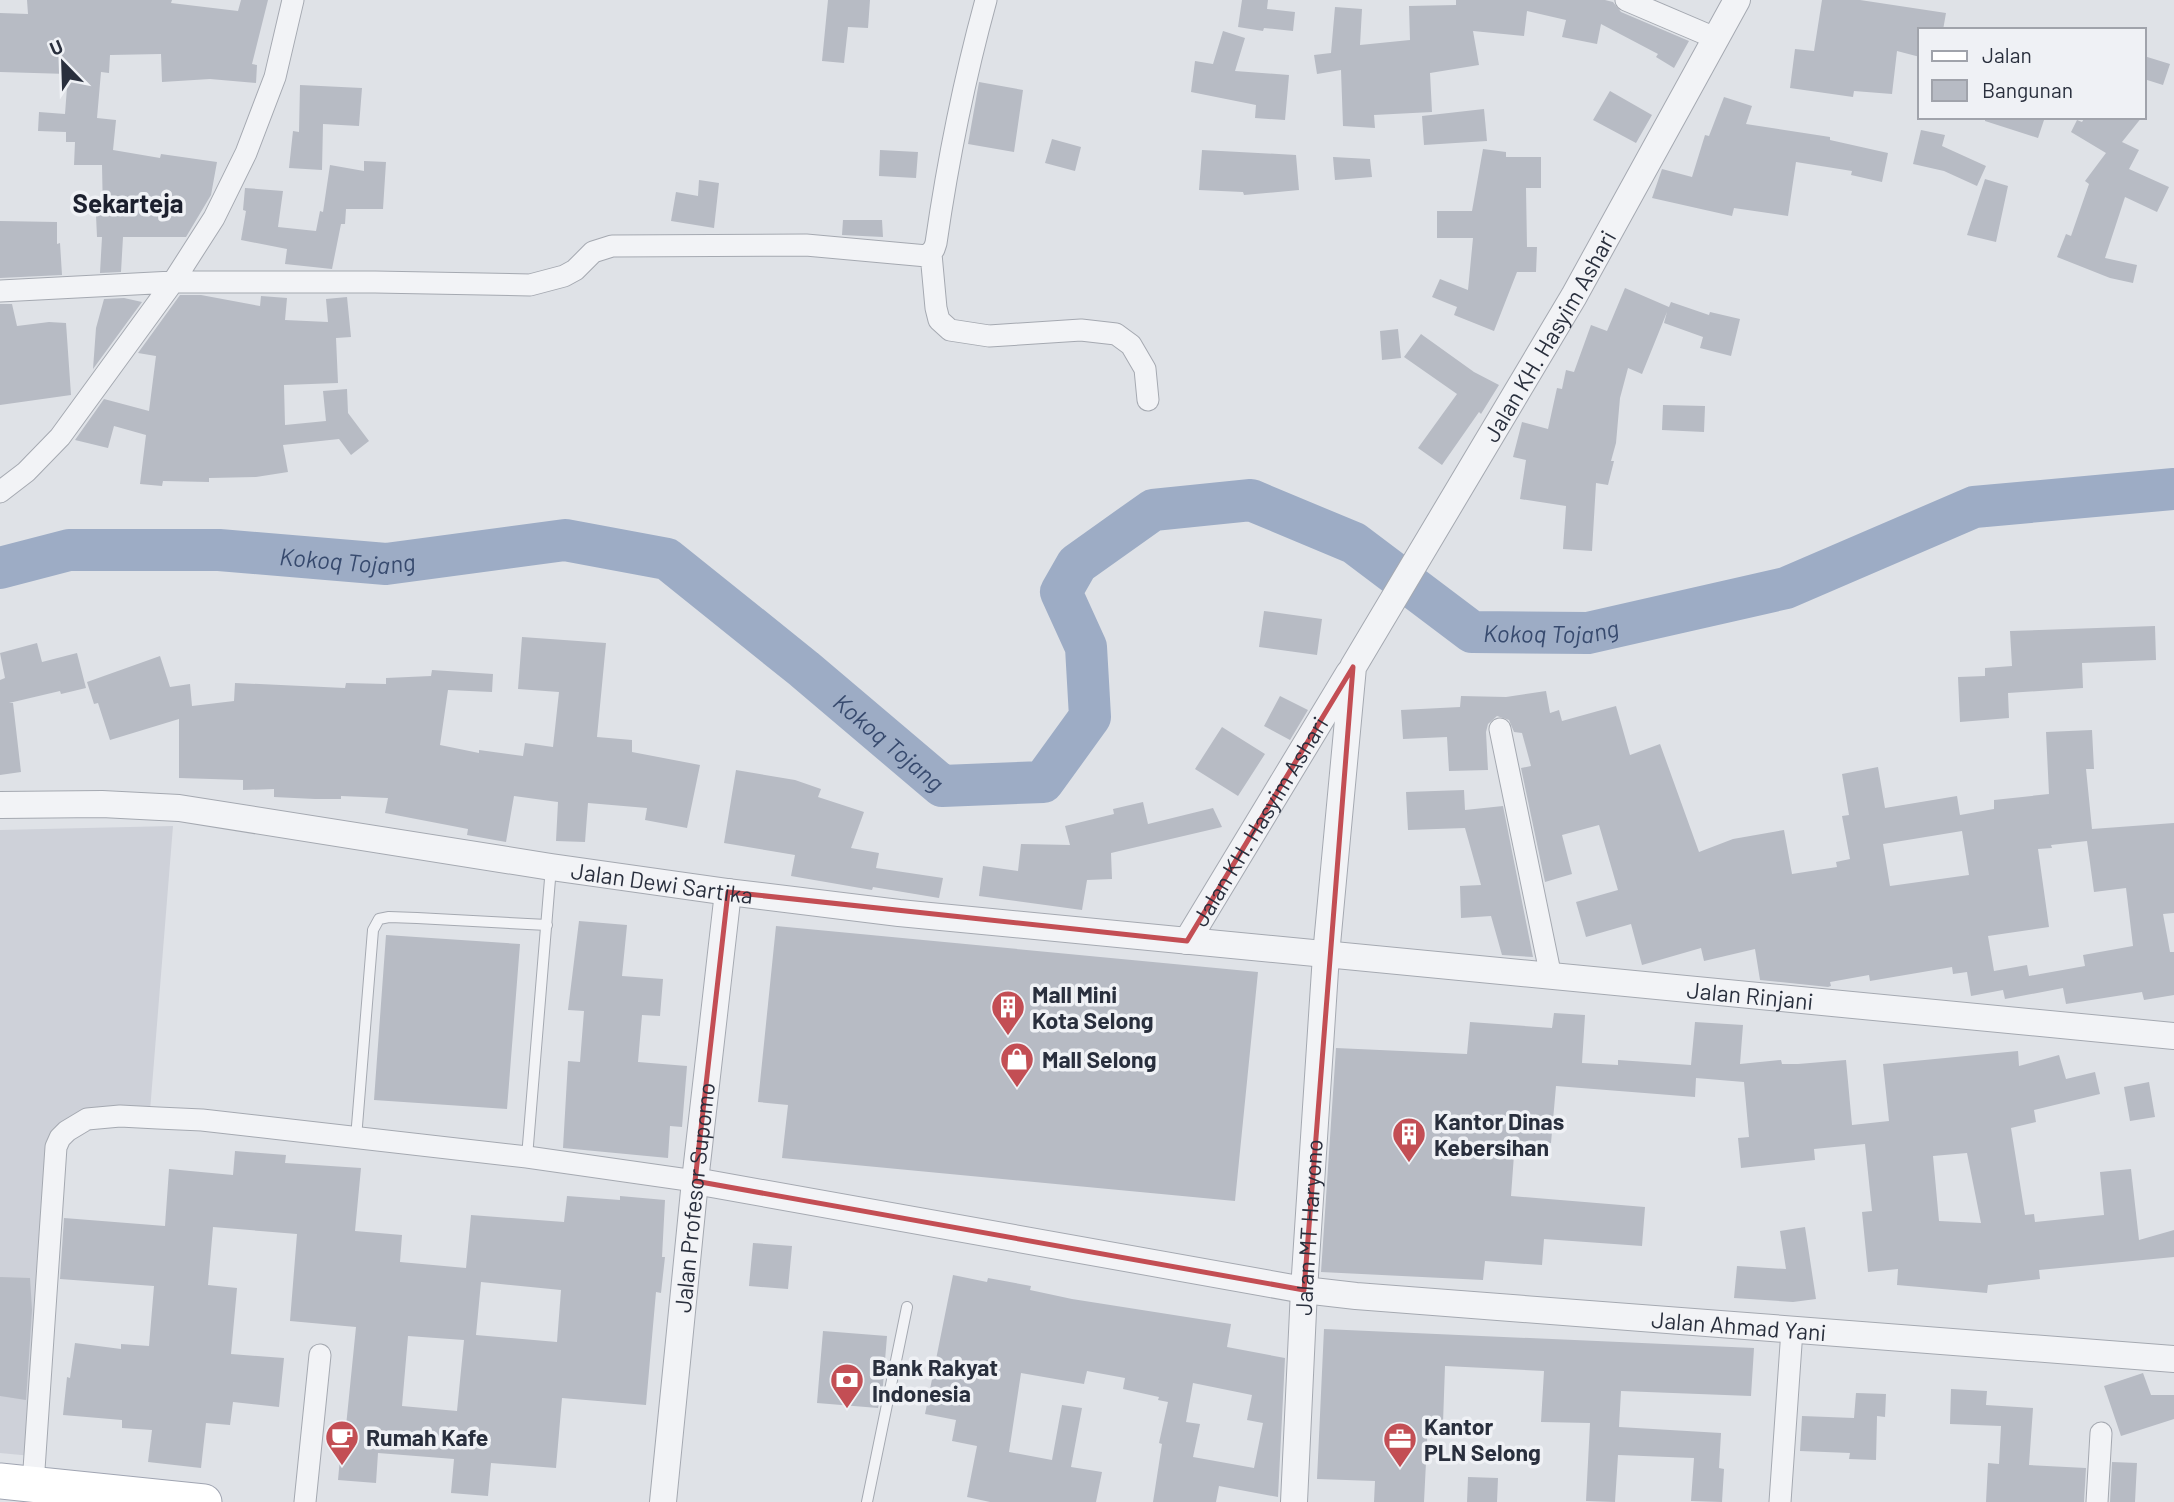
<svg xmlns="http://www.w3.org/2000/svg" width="2174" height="1502" font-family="Barlow,sans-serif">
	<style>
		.built { fill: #ced1d9 }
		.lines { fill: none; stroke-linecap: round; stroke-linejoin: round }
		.river { stroke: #9dacc5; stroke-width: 42 }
		.building { fill: #b7bbc4; fill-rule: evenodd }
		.service-casing { stroke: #a5a9b1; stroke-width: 12 }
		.minor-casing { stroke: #a5a9b1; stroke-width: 23 }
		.tertiary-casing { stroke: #a5a9b1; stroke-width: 28 }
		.primary-casing { stroke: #a0a5b2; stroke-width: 37 }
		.service { stroke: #f2f3f6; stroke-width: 10 }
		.minor { stroke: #f2f3f6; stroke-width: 21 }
		.tertiary { stroke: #f2f3f6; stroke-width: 26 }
		.primary { stroke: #fff; stroke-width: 35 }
		.marked { fill: none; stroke: #c34e54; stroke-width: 5; stroke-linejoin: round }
		.labels { text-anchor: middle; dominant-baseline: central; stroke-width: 7; stroke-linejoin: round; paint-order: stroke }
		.street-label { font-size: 23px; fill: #292f3d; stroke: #eff1f5 }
		.poi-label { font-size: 23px; font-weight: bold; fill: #292f3d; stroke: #eff1f5; text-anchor: start }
		.water-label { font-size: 24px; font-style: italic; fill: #374a6e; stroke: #eff1f5 }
		.quarter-label { font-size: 26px; font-weight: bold; fill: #1c202e; stroke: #eff1f5 }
	</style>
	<rect width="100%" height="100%" fill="#dfe2e7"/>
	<!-- built -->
	<path class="built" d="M173,826l-23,285 -98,32 -20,313 -32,-3v-623z"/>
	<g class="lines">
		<!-- river -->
		<path class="river" id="s1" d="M0,568l69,-18h150l167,14 179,-24 102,19 137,110 138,117 101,-4 47,-65 -4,-70 -25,-55 16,-28 76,-54 98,-10 103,43 118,89 116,1 198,-45 188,-81 200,-18"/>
	</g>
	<!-- building -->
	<path class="building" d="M27,0h145l-1,3 67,8 3,-11h27l-16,64 5,1 -1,18 -46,-4 -48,3 -1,-28 -51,1 -1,18 -8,-1 -4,46 19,2 -3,30 47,8 1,-4 56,8 -6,33 -25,42h-63l-2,35 -21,1 2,-36h-5l-1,-22h7l-1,-50h-28l1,-23h-9v-10l-28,-1 1,-19 26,2 3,-40 -68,-2v-59l28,1z
		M828,0h42l-2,28 -20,-1 -4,36 -22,-2z
		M1242,0h26l-1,9 28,3 -2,19 -29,-3 -1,3 -25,-4z
		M1456,0h149l8,2 8,10 68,29 -15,27 -18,-11 2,-3 -57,-30 -4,20 -35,-7 4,-17 -39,-9 -3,25 -51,-5 6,34 -49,8 2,39 -58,3 1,13 -32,-2 -2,-56 -24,4 -3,-19 17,-2 4,-46 27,2 -2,36 50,-5 -1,-34 47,-1z
		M1822,0h38l86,13 -3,17h-23v27l-23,-6 -5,43 -38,-3 -1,6 -63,-9 5,-39 19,2z
		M1223,31l22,7 -10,33 54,4 -4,45 -30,-2 1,-13 -65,-13 4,-31 18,3z
		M2144,56l26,8 -7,21 -19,-6z
		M979,82l44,8 -9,62 -46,-8z
		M300,85l62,3 -3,38 -36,-2 -1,46 -33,-2 4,-37 6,1z
		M1610,91l42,24 -16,28 -43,-23z
		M1724,97l28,9 -6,18 84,13v3l58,13 -6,29 -31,-7 1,-4 -56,-9 -8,54 -54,-8 -2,8 -80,-18 10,-29 30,8 13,-42 4,1z
		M1484,109l3,32 -63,4 -2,-29z
		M1985,117h60l-7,21 -53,-17z
		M2085,117h57l-20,25 17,8 -10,19 40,18 -12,25 -32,-15 -20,61 32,7 -4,18 -23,-5 -53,-21 9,-23 5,2 18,-52 -4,-3 21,-28 -35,-21 6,-12 5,2z
		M1921,130l24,5 -3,11 44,20 -9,20 -33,-15 -31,-7z
		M1052,139l29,8 -6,24 -30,-8z
		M1483,149l23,3v5h35v31h-15l1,59h10l-1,25h-19l-23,59 -40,-16 3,-8 -25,-10 8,-18 28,11 5,-52h-36v-27h35z
		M880,150l38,2 -2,26 -37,-2z
		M1202,150l94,5 3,35 -55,5 -1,-3 -44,-2z
		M1333,157l37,2 2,18 -37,3z
		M364,161l22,1 -3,47h-37l-1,15h-4l-9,45 -47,-5 2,-15 -46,-9 5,-29 -3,-1 2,-22 38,3 -5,36 38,4 4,-20 3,1 7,-47 34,6z
		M1985,179l23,7 -12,56 -29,-7z
		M699,180l20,3 -5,45 -43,-7 5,-29 22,4z
		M843,220h39l1,17 -41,-2z
		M0,221l57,1v22l3,-1 2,32 -62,3z
		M1625,288l44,19 2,-5 38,13 1,-3 30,7 -9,37 -31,-8 3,-11 -39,-14 3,-11 -25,62 -14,-6 -8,30 -4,45 -5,18h3l-6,24 -12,-2 -4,68 -29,-2 3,-43 -46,-7 6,-39 -13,-3 9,-35 26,7 9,-41 5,1 4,-19 8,2 17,-47 16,6z
		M180,295h21l59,11 1,-10 26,2 -2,22 43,2 -2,-23 21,-2 4,40 -15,1 2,45 -54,2 1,40 41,-4 -3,-30 24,-2 1,24 21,28 -18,14 -12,-16 -56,6 5,27 -32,5 -47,1v4l-46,-1 -1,5 -22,-2 6,-49 -32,-9 -6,22 -33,-8 29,-41 45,12 7,-55 -18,-3z
		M124,298l18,4 -49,67 3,-41 8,-29z
		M0,304h12l5,22 32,-4 17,1 5,72 -71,10z
		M1398,329l3,29 -19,2 -2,-29z
		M1421,334l53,38 25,13 -18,29 -2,-2 -37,53 -24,-17 39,-54 -53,-37z
		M1663,405l42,1 -1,26 -42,-2z
		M1264,611l58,8 -5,36 -58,-8z
		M2155,626l1,34 -74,3 1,25 -75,5 1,25 -49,4 -2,-45 27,-1v-8l27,-2 -2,-35z
		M522,637l84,6 -9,94 35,3v12l68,13 -13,63 -42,-8 2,-12 -59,-5 -3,39 -29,-1 2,-39 -44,-6 -8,46 -39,-7 1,-6 -83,-16 3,-15 -47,-2v3h-26l-41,-2v-8l-31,1v-10l-64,-2v-59l-69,21 -12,-37 -4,1 -7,-22 73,-26 10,31 20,-3 2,22 42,-5 1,-18 110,5 1,-5 40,1v-6l45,-2 1,-6 61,4 -1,18 -44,-2 -8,55 39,8v-3l44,6 2,-13 28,4 6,-55 -41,-3z
		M37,643l5,19 35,-9 9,35 -25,6 -1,-3 -51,12h4l8,69 -21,3v-95l5,-2 -5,-25z
		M1546,691l4,22 9,-3 3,11 54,-15 14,49 30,-11 39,108 34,-13 51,-9 8,44 45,-7 -1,-5 14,-3 -8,-43 7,-1 -7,-41 36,-7 7,41 72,-12 3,19 34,-6v-9l55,-6 -3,-62 46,-2 2,39h-8l6,60 82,-6v90l-11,1 7,38h4v43l-30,5 -2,-8 -76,12 -3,-16 -58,11 -2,-9 -32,6 -4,-24 -14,2 -1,-7 -82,14 -1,-6 -39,7 1,4 -3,1 -68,-7 -5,-31 -51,12 -3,-13 -59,17 -11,-41 -45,13 -10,-35 42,-12 -19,-65 -37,10 10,39 -27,8 -24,-114 10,-2 -9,-33 -8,-1 -5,-12 -12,-4 -9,8 -2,8 2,38 -39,1 -2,-34 -44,2 -2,-29 59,-3 1,-11 45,1zM1962,831l7,44 -79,11 -7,-42zM2087,841l7,51 32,-4 7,58 -50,9 2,11 -56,10 -2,-11 -33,6 -6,-35 61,-9 -11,-78 14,-1 -1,-3z
		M1280,696l28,14 -18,30 -26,-14z
		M1222,727l43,27 -27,42 -43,-27z
		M736,770l59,10 26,9 -3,8 46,15 -13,36 28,5 -3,15 67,10 -4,20 -66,-11 -1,3 -81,-14 4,-21 -71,-12z
		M1464,790l1,20 38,-4 30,151 -31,-2 -11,-39 -30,2 -1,-32 21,-1 -16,-57 -57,2 -2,-38z
		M1143,802l5,22 65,-16 9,19 -111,26 1,26 -25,1 -5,30 -103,-14 4,-30 35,5 3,-27 49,1 -5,-19 49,-12 -1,-5z
		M579,921l48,4 -5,51 41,3 -3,37 -18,-1 -4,47 49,4 -5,61 -12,-1 -2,32 -105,-10 5,-87 12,1 4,-51 -16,-1z
		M776,926l482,46 -23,229 -453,-43 6,-53 -30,-3z
		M386,935l134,9 -13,165 -133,-9z
		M1554,1013l31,2 -3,48 36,2v-5l73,5 4,-43 48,3 -3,39 41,-4 1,4h16l48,-4 6,65 37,-4 -6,-57 135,-13 1,15 40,-11 7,24 29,-7 5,22 -66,16 2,12 -25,6 14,87 9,-1 1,8 69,-7 -4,-43 31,-3 8,71 35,-10v27l-135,13 1,9 -52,6 -1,8 -90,-8 1,-16 -30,3 -6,-60 10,-1 -7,-67 -51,5 1,11 -74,8 -3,-30 11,-1 -5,-55 -48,-4 -1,19 -139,-11 -5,57 -36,-2 -4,55 134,11 -3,39 -98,-7 -2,26 -57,-4 -2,19 -162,-8 15,-224 131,6 3,-32 82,6zM1967,1153l14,70 -42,-2 -6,-65z
		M2149,1082l6,35 -25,4 -6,-34z
		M235,1151l51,4 -1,8 76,5 -6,63 47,4 -2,27 66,6 5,-53 93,7 3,-26 53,4v-4l45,4 -3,57h3l-4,36 -5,-1 -10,113 -84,-7 -6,70 -65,-5 -3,33 -37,-3 3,-34 -76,-6 -2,30 -38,-3 4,-44h3l11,-109 -66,-6 7,-87 -84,-7 -5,58 29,3 -6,66 53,4 -5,49 -46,-5 -3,23 -24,-2 -5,45 -53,-6 4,-32 -30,-2v-8l-59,-5 4,-38 3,1 5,-35 46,6v-5l28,2 5,-60 -94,-7 4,-61 101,8 4,-57 64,6zM481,1282l80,8 -4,52 -81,-7zM408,1336l56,4 -7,71 -55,-5z
		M1805,1227l11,72 -23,3 -59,-4 3,-32 49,3 -6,-38z
		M753,1243l39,3 -4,43 -39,-3z
		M953,1275l34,7 1,-4 43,8 -1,4 42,9 159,25 -4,23 58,11 -7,139 -59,-11 -3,16h-63l9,-58 -3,-1 9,-41 -10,-2 1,-3 -36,-8 2,-11 -38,-7 -3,13 -63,-11 -12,79 43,8 10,-55 20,3 -11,59 31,5 -6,30h-106l-23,-5 10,-51 -25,-5 4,-21 -31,-6zM1193,1383l59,12 -5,25 16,3 -9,45 -61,-11 7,-33 -14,-2z
		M0,1277l30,1 2,32 -6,90 -26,-4z
		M1324,1329l430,19 -3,48 -130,-5 -2,36 102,6 -2,35 5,1 -2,33 -31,-1 3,-43 -76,-3 -3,47 -29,-1 4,-78 -49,-1 3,-51 -99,-5 -2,57 -15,-1 -4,80h-50l1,-21 -58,-2z
		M823,1331l64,5 -4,49 -5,23 -61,-5z
		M2143,1373l8,22h23v24l-53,17 -17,-50z
		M1951,1389l36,2 -1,14 47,3 -4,57 57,3 -2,34h-98l2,-39 11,1 2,-38 -51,-2z
		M1856,1393l30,1 -1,23 -8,-1 -1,44 -27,-1 1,-6 -50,-2 2,-35 52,2z
		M2112,1462l25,1 -2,39h-25z
		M1468,1477l30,1 -1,24h-30z"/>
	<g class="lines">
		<!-- service casing -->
		<g class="service-casing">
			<path id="service" d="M356,1138l17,-208 6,-11 10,-2 28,1 130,7
				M527,1157l24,-290
				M867,1502l40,-195"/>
		</g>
		<!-- minor casing -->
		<g class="minor-casing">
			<path id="minor" d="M1626,0l89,38
				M931,254l5,54 3,12 11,10 39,6 92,-6 35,4 15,11 14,24 3,31
				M0,291l173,-9h202l155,3 34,-9 11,-6 18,-18 19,-6 194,-1 121,11 7,-7 2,-6c12,-83 28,-163 50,-243
				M0,492l26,-20 34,-35 113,-155 41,-64 32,-65 29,-76 18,-77
				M1500,729l51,248
				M33,1484l23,-337 4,-9 7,-7 20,-12 33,-3 38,2 44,2 325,37 168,24
				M305,1502l15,-147
				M1780,1502l12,-172
				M2097,1502l4,-69"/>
		</g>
		<!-- tertiary casing -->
		<g class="tertiary-casing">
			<g id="tertiary">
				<path id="s2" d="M0,805l102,-1 77,4 372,59 177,25 171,21 1275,123"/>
				<path id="s3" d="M1187,941l162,-268"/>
				<path id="s4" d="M695,1181l609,109 52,6 818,63"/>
				<path id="s5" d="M663,1502l32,-321 33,-289"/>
				<path id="s6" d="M1294,1502l10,-212 22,-335 27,-288 221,-371 163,-296"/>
			</g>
		</g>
		<!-- primary casing -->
		<g class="primary-casing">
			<path id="primary" d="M0,1481l204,21"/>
		</g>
		<!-- service -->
		<use href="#service" class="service"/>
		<!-- minor -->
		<use href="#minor" class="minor"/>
		<!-- tertiary -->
		<use href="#tertiary" class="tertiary"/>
		<!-- primary -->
		<use href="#primary" class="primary"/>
	</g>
	<!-- marked area -->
	<path class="marked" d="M1353,667l-49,623 -609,-109 33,-289 459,49z"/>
	<!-- icons -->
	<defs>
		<g id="building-pin" transform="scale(1.75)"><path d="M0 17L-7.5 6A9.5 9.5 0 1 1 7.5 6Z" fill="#c34e54" stroke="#eff1f5"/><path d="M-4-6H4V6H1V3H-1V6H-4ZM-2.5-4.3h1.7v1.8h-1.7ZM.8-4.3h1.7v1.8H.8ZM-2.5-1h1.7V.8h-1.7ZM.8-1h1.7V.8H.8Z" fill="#fff"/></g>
		<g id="shop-pin" transform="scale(1.75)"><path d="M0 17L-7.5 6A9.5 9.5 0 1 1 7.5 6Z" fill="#c34e54" stroke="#eff1f5"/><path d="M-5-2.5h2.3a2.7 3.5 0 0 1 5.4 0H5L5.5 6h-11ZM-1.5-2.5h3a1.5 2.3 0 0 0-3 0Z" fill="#fff"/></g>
		<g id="bank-pin" transform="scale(1.75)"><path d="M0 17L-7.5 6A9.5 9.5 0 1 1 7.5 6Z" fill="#c34e54" stroke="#eff1f5"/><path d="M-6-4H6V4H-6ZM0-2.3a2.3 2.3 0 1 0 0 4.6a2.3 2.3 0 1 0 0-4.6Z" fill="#fff"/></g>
		<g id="cafe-pin" transform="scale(1.75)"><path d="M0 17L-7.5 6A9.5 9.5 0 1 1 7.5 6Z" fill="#c34e54" stroke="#eff1f5"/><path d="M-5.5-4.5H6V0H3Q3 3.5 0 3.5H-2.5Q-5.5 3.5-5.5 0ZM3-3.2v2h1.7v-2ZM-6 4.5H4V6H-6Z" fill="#fff"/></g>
		<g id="office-pin" transform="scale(1.75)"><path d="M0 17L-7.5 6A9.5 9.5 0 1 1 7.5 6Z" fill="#c34e54" stroke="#eff1f5"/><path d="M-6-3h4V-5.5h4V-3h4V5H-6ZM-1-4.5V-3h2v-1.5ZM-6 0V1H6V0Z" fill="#fff"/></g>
	</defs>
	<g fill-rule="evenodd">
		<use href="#building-pin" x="1008" y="1007"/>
		<use href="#shop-pin" x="1017" y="1059"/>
		<use href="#building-pin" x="1409" y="1134"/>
		<use href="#bank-pin" x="847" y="1380"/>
		<use href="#cafe-pin" x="342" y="1437"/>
		<use href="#office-pin" x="1400" y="1439"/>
	</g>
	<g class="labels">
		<!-- street labels -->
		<g class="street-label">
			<text stroke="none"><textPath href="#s6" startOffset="1222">Jalan KH. Hasyim Ashari</textPath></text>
			<text stroke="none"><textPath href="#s3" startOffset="140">Jalan KH. Hasyim Ashari</textPath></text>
			<text stroke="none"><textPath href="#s2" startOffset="668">Jalan Dewi Sartika</textPath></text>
			<text stroke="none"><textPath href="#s2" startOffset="1762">Jalan Rinjani</textPath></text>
			<text stroke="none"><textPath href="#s5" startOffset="306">Jalan Profesor Supomo</textPath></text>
			<text stroke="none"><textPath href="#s6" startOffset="275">Jalan MT Haryono</textPath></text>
			<text stroke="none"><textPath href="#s4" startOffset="1055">Jalan Ahmad Yani</textPath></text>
		</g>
		<!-- poi labels -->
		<g class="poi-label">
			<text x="1032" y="994">Mall Mini<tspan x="1032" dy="26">Kota Selong</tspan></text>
			<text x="1042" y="1059">Mall Selong</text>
			<text x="1434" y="1121">Kantor Dinas<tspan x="1434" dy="26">Kebersihan</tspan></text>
			<text x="872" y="1367">Bank Rakyat<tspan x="872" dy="26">Indonesia</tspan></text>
			<text x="1424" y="1426">Kantor<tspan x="1424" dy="26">PLN Selong</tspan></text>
			<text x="366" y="1437">Rumah Kafe</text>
		</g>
		<!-- water labels -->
		<g class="water-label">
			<text stroke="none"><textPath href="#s1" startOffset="350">Kokoq Tojang</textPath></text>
			<text stroke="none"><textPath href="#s1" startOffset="1904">Kokoq Tojang</textPath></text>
			<text stroke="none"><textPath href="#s1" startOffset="961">Kokoq Tojang</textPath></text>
		</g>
		<!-- quarter labels -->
		<g class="quarter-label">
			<text x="128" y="202">Sekarteja</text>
		</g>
	</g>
	<!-- legend -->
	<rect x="1918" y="28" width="228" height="91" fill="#eff1f5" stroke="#a0a3ab" stroke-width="2"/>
	<rect x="1932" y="51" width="35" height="10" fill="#ffffff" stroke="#a0a3ab" stroke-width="2"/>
	<text x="1982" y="63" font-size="21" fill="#292f3d">Jalan</text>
	<rect x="1932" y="80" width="35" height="21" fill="#b7bbc4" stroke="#a0a3ab" stroke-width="2"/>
	<text x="1982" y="98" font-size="21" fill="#292f3d">Bangunan</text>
	<!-- north arrow -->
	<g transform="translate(63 63) rotate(337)" stroke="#eff1f5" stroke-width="5" paint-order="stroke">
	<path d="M0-5L12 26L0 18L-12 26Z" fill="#292f3d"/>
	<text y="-10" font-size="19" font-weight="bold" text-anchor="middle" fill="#292f3d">U</text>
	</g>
</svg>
